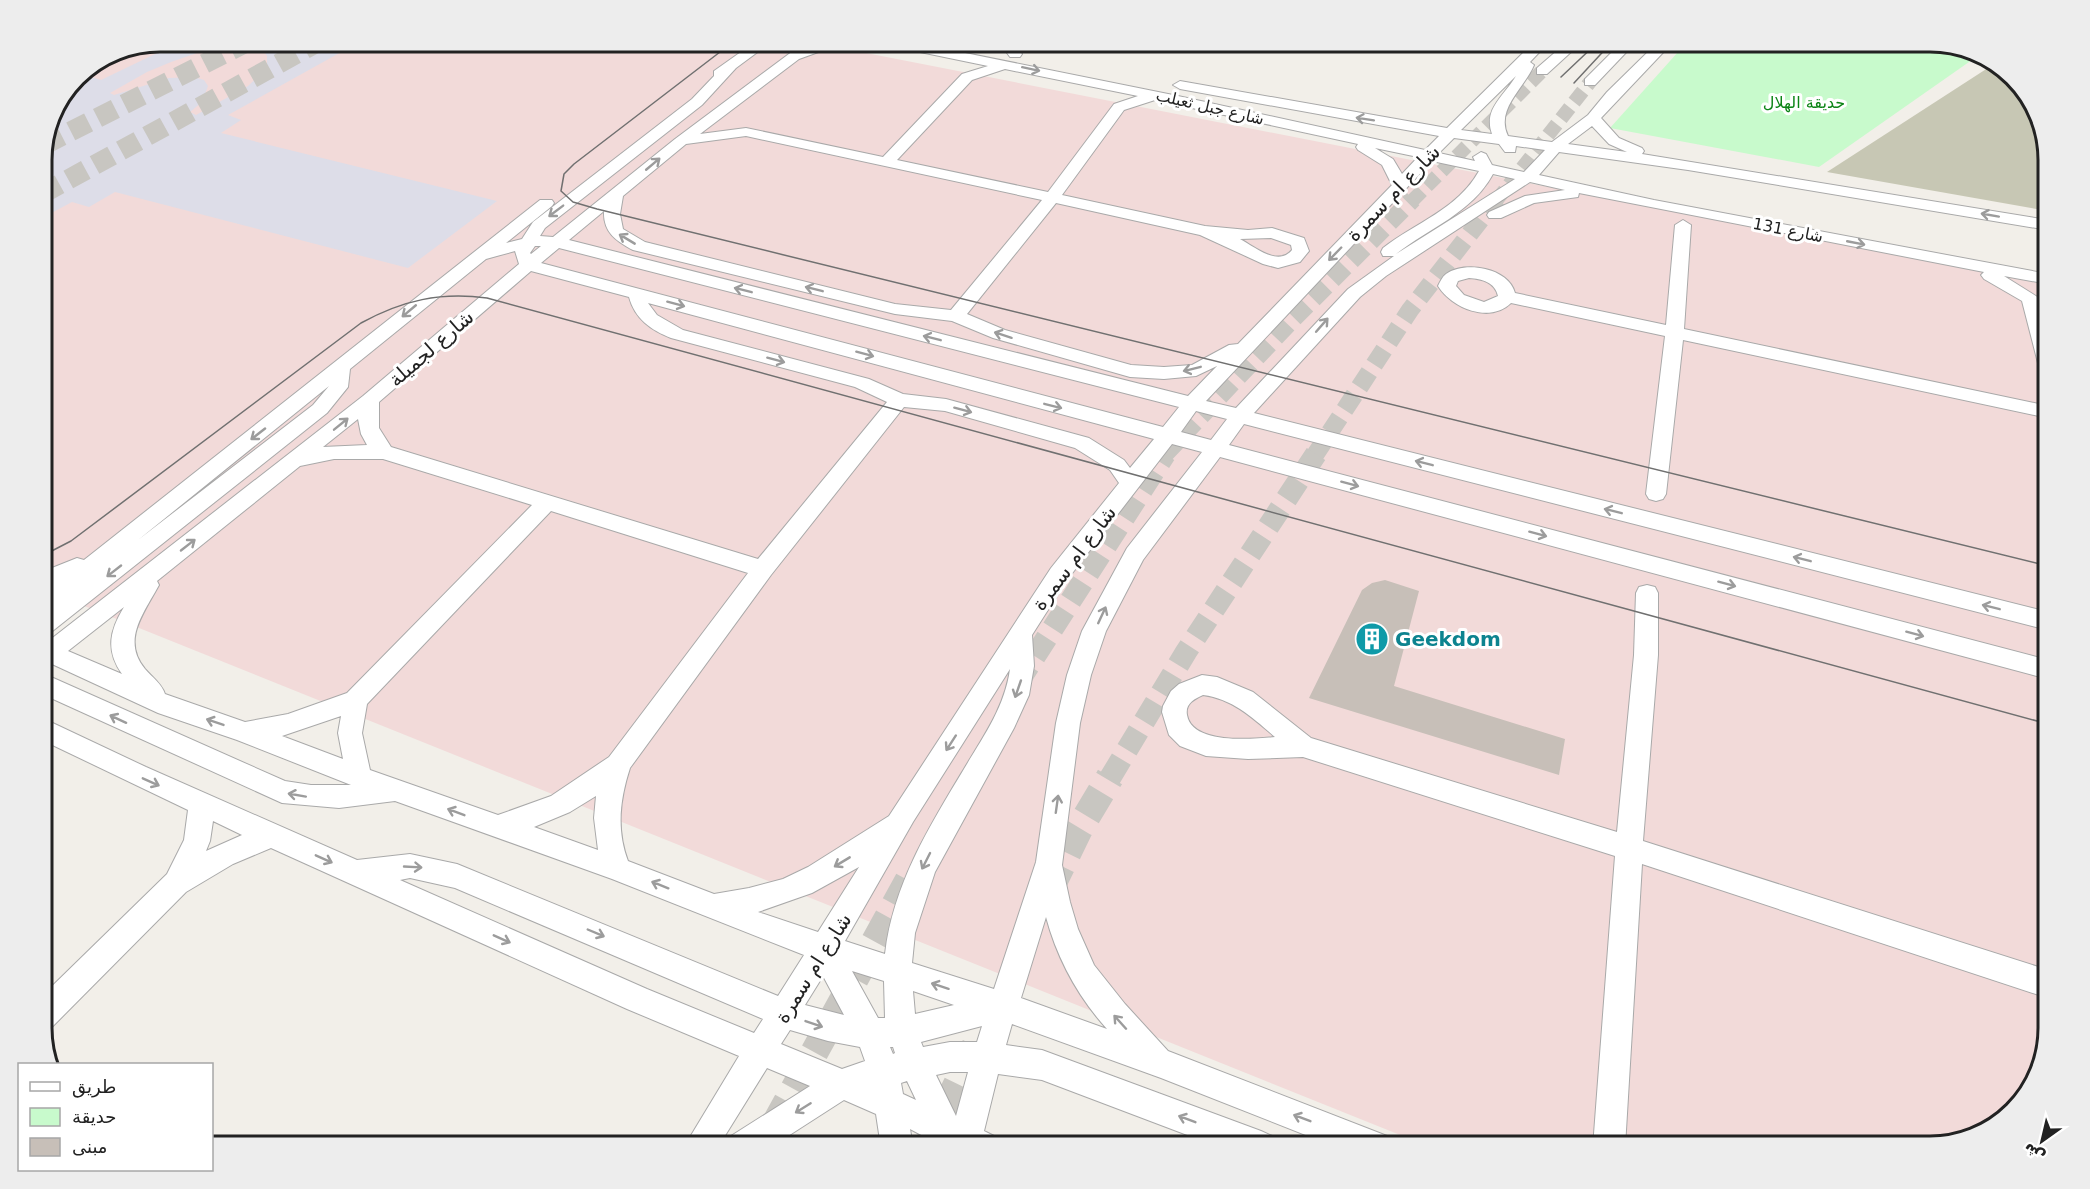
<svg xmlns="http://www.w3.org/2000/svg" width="2090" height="1189" font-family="'DejaVu Sans','Noto Naskh Arabic',sans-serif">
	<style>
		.commercial { fill: #f2dad9 }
		.construction { fill: #c7c7b4 }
		.park { fill: #c8facc }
		.plaza { fill: #dddde8; fill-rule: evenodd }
		.building { fill: #c7bfb8 }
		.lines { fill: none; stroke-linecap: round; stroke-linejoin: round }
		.minor-tunnel-far3 { stroke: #c8c6c1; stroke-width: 14; stroke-dasharray: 14 7; stroke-linecap: butt }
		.minor-tunnel-far2 { stroke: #c8c6c1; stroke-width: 18; stroke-dasharray: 18 9; stroke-linecap: butt }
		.minor-tunnel-far1 { stroke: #c8c6c1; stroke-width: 22; stroke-dasharray: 22 11; stroke-linecap: butt }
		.minor-tunnel { stroke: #c8c6c1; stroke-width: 28; stroke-dasharray: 28 14; stroke-linecap: butt }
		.highway-tunnel { stroke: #c8c6c1; stroke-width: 20; stroke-dasharray: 20 10; stroke-linecap: butt }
		.minor-casing { stroke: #a9a9a9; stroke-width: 2 }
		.minor { fill: #fff; fill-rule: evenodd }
		.tram { stroke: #707070; stroke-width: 1.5 }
		.oneway { stroke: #9c9c9c }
		.labels { text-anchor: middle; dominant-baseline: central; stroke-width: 6; stroke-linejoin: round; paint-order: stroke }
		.far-park-label { font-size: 16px; fill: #0c8416; stroke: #fff }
		.far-street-label { font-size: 16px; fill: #222; stroke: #fff }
		.street-label { font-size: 20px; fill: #222; stroke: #fff }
		.culture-label { font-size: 20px; font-weight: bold; fill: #0d838f; stroke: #fff; text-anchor: start }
		.rim { fill: none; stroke: #222; stroke-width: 3 }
	</style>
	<rect width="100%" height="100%" fill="#f2efe9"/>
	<!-- commercial -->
	<path class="commercial" d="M161,42h649l1238,243v743l-16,59 -43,44 -60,16h-499l-1388,-558v-436l9,-38 26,-38 39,-26z"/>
	<!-- construction -->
	<path class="construction" d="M1994,64l38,37 16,52v58l-221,-39z"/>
	<!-- park -->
	<path class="park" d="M1687,42h242l50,13 -160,112 -209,-39z"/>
	<!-- plaza -->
	<path class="plaza" d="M180,42h167l-2,2 7,2 -124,69 13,5 -20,13 276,68 -89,67 -293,-76 -26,15 -17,-5 -30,16v-19l17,-12 -5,-2 -12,5v-37l9,-38 22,-32 15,-7 13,4zM240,47l23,3 4,6v8l-6,10 -13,12 -52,29 -6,-3 12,-10 6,-16 -4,-6 -10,-3 -25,1 -55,17 -4,-2 37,-21 24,-10 26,-9z"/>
	<!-- building -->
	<path class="building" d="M1385,580l34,11 -25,95 171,53 -6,36 -250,-77 53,-108 10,-7z"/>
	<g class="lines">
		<!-- minor-tunnel-far3 -->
		<path class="minor-tunnel-far3" d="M1412,201l130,-130
			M1496,201l94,-119"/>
		<!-- minor-tunnel-far2 -->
		<path class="minor-tunnel-far2" d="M1164,455l127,-134 122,-122
			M1315,455l95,-145 87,-111"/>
		<!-- minor-tunnel-far1 -->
		<path class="minor-tunnel-far1" d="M1017,684l148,-230
			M1110,778l76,-126 130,-198"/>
		<!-- minor-tunnel -->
		<path class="minor-tunnel" d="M1049,891l30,-62 31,-52
			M774,1126l137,-250
			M927,1147l49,-102"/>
		<!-- highway-tunnel -->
		<path class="highway-tunnel" d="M44,145l203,-103
			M42,194l276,-152"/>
		<!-- minor casing -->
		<g class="minor-casing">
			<path id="minor" d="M755,42h16l-35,26 -34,37 -157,123 -5,8 13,1 122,-98 130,-97h15l-3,3 29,-3 -47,17 -99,75 46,-6 137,29 79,-83 26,-8 -97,-20 -7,-4h27l267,54 247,54 14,-14 -259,-47 -7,-4 7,-4 267,47 87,-86h15l-19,20 4,3c-10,24 -39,44 -26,71l44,6 36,-27 19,-23 51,-50h15l-72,76 18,20 23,10 2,3 -2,3 406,66v10l-360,-60 -129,-18 -20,23 115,25 394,74v10l-44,-8 35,22 9,34v41l-9,-6 -17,-66 -38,-22 -3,-4 3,-3 -405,-79 -1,4 -44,6 -33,15h-12l-2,-3 2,-3 36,-16 40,-6 -35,-8 -144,94 -26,21 -106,116 794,199v18l-804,-206 -15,21 819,215v19l-828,-222 -77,103 -37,71 -15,44 -11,48 -18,142 8,37 8,27 16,36 31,39 43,47 219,85 5,11h-56l-175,-69 -149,-54 -6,21 36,5 219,81 11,5 5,11h-58l-177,-67 -44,-6 -14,57 10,5 5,11h-55l-34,-18 3,18h-32l-5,-33 -32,-14 -73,47h-45l5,-11 79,-50 -43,-18 -49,79h-34l55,-91 -112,-47 -356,-161 -38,16 -47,28 -134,135 -10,5v-36l125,-122 17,-34 4,-30 -146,-70v-22l104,49 211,93 53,-6 47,10 321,132 26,-41 -192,-76 -217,-78 -56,7 -57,-5 -240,-109v-21l243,108 26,4h40l-114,-45 -79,-27 -106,-49 -10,4v-26l4,1 317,-247 156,-132 -4,-13 -29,8 -136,110 -2,18 -21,26 -277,220 -8,3v-44l7,-5 -7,2v-17l35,-14 7,2 456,-360h12l2,3 -2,3 -46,37 16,-4 11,-17 159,-123 22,-23v-5zM1005,69l133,27 -24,8 -66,88 -151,-32 75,-80zM1516,76c-12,20 -33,33 -24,58l-31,-4zM1155,100l203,44 -2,3 2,3 24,15 10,20 -154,159 -9,1 -37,20 -28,2 -33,-2 -126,-35 -38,-16 89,-111 144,32 63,29 15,4 22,-6 9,-11 -5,-13 -32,-10 -24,2 -43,-4 -143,-31 62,-85zM1592,126l17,18 18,8 -59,-8zM746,136l296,64 -91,110 -56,-6 -250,-62 -22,-13 -3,-15 3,-18 63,-52zM1454,138l45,6 6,8h10l1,-6 29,4 -21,22 -32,-7 -6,-11 -5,-2 -8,5 2,4 -36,-8zM1375,148l43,9 -16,17 -9,-15zM1432,161l47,10c-21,38 -64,52 -96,77l-2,4 2,4h11l-46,33 -112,119 -30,-7zM1493,174l22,5 -119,75c33,-26 76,-41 97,-80zM604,211c-1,21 12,30 29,39l262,64 57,7 41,17 137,39 34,2 32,-3 21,-10 -29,30 -619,-156zM1271,238l20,7 1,5c-14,17 -37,-3 -52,-11zM535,246h6l-10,8 -1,-1zM559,248l620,159 -16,20 -622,-164zM531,271l98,26c6,22 22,33 42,41l184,49 32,15 -129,157 -367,-112 -12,-19v-26zM648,303l506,136 -24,29 -6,-8 -35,-22 -143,-39 -43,-5 -34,-15 -186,-49 -26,-15zM329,386l-16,19 -175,135zM904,407l41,4 130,37 35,22 9,13 -68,85 -162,248 -81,51 -25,12 -34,9 -35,6 -86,-33c-12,-32 -8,-62 2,-93l141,-193zM1196,411l31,8 -16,21 -30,-8zM358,419l3,15 6,11 -44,2zM1172,444l30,8 -75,96 -45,83 -15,44 -11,48 -20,139 -42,127 -82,-26 3,-30 20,-61 79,-144 15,-33 5,-29 -2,-31 35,-55zM334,459h49l149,46 -185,188 -59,21 -43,8 -80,-28c-3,-10 -13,-17 -20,-25 -24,-29 -1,-56 14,-84l-2,-4 143,-115zM551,511l197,62 -139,184 -58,39 -53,19 -128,-45 -8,-37 5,-29zM124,607c-14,23 -19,43 -2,67l-54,-23zM1010,669c-5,38 -27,68 -46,100 -35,58 -71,116 -79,185l-40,-13 68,-119zM341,716l-3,17 5,26 -61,-23zM596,796l-2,22 4,32 -64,-23 36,-15zM213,821l29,14 -36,16 4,-10zM859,867l-41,65 -60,-20 54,-19zM410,878l45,10 308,131 -9,14 -107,-44 -247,-109zM1046,917c11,41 32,80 61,112l-86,-31zM852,971l32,10 1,37h-7zM823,976l21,39 -39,-10zM913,991l41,14 -39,9zM982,1026l-5,16h-27l-27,5 -2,-5zM790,1030l38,11 32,6 5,14 -23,8 -61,-25zM890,1047h3l2,6 -2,1zM950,1072h18l-12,44 -20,-41zM907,1081l9,19 -13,-6 -2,-11z
				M999,42h14l9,12 -2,3h-10z
				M1292,42h89l-2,3 -33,7 -47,-6z
				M1567,42h15l-35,32h-10v-6z
				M1622,42h14l-41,43h-10v-6z
				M1683,220l8,5 -7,104 364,77v12l-365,-78 -17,154 -3,5 -7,2 -7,-2 -3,-5 19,-158 -154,-33c-22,21 -59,5 -73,-17 2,-4 4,-9 8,-12 19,-14 63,-6 69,19l151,32 9,-100zM1469,278c13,1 26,4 29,18l-14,6 -20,-7 -8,-9 2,-5z
				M1647,585l8,2 3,6v62l-15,186 405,129v28l-406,-134 -17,283h-32l22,-291 -312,-99 -55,2 -42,-3 -26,-10 -11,-11 -7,-23 1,-6 8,-15 8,-7 23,-9 15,2 36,15 58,46 306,94 17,-177 2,-62 3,-6zM1203,695c30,4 50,23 72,42 -22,2 -83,8 -88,-22 -2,-11 7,-16 16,-20z"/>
		</g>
		<!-- minor -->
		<use href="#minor" class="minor"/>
		<!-- tram -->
		<path class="tram" d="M733,42l-159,122 -10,10 -3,17 12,11 24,7 1451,357
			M1561,77l37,-35
			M1574,83l38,-41
			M42,556l29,-15 290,-218c42,-23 79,-31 126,-25l1561,426"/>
	</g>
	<!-- one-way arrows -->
	<defs><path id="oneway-shaft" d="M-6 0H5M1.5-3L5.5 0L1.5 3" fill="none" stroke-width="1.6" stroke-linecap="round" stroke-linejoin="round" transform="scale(1.5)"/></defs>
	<g class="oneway">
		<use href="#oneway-shaft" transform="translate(1031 69) rotate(12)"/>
		<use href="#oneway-shaft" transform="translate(1365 119) rotate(-171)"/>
		<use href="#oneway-shaft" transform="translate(653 164) rotate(-40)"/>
		<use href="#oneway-shaft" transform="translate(556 211) rotate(143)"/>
		<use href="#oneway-shaft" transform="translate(1990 215) rotate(-170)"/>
		<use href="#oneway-shaft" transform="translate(627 239) rotate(-149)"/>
		<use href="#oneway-shaft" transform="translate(1856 243) rotate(11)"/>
		<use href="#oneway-shaft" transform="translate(1335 254) rotate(134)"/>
		<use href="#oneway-shaft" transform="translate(814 289) rotate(-166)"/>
		<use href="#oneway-shaft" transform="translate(743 290) rotate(-166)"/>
		<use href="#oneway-shaft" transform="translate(676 304) rotate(15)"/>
		<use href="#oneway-shaft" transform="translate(409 311) rotate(140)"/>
		<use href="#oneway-shaft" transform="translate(1322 325) rotate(-49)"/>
		<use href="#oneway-shaft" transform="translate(1003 335) rotate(-162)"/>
		<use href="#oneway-shaft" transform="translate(932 338) rotate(-166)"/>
		<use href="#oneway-shaft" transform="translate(865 354) rotate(15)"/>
		<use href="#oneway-shaft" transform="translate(776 360) rotate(15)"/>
		<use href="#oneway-shaft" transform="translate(1192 369) rotate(166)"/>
		<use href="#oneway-shaft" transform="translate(1053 406) rotate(14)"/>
		<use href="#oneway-shaft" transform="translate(963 410) rotate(15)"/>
		<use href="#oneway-shaft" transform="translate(341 424) rotate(-39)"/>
		<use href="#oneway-shaft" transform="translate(258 434) rotate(142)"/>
		<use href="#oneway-shaft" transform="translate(1424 463) rotate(-166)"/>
		<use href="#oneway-shaft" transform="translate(1350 484) rotate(15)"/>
		<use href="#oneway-shaft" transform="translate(1613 511) rotate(-166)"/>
		<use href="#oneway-shaft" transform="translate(1538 534) rotate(15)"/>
		<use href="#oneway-shaft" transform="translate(188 545) rotate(-38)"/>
		<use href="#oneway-shaft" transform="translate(1802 559) rotate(-166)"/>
		<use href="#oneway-shaft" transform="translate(114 571) rotate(142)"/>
		<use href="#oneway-shaft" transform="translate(1727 584) rotate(15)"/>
		<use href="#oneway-shaft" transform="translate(1991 607) rotate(-166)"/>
		<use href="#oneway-shaft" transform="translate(1102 615) rotate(-65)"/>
		<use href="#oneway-shaft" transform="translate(1915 634) rotate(15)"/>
		<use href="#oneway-shaft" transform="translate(1018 689) rotate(109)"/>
		<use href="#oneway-shaft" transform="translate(118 719) rotate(-155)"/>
		<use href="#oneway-shaft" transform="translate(215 722) rotate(-161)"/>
		<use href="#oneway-shaft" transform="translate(951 743) rotate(123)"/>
		<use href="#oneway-shaft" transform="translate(151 782) rotate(24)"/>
		<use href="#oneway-shaft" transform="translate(297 795) rotate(-170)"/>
		<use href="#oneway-shaft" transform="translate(1057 804) rotate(-82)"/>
		<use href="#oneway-shaft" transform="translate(456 812) rotate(-159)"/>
		<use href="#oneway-shaft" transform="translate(324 859) rotate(24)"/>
		<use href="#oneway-shaft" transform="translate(926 861) rotate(117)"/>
		<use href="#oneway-shaft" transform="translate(842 862) rotate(149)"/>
		<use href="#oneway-shaft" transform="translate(413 867) rotate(3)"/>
		<use href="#oneway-shaft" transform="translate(660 885) rotate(-158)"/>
		<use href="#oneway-shaft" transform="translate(596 933) rotate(23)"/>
		<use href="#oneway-shaft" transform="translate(502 939) rotate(24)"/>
		<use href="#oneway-shaft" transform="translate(940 986) rotate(-162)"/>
		<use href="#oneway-shaft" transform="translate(1120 1022) rotate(-132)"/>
		<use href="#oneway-shaft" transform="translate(814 1024) rotate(19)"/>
		<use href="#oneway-shaft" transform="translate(803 1108) rotate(148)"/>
		<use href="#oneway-shaft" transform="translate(1302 1118) rotate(-159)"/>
		<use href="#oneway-shaft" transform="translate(1187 1119) rotate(-159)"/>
	</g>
	<!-- icons -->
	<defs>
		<g id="building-disc" transform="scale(1.725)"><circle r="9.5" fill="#0f9aa8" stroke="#fff"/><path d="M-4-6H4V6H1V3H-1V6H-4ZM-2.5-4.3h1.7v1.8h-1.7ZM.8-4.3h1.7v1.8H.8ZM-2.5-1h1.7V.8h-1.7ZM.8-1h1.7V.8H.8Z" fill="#fff"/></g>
	</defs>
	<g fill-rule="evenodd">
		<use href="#building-disc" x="1372" y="639"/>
	</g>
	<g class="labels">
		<!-- far-park labels -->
		<g class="far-park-label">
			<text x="1804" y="102">حديقة الهلال</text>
		</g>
		<!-- far-street labels -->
		<g class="far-street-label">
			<text transform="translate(1210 107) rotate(13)">شارع جبل ثعيلب</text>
			<text transform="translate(1788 230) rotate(11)">شارع 131</text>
		</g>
		<!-- street labels -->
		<g class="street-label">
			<text transform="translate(1393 193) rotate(-46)">شارع ام سمرة</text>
			<text transform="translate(431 348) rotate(-41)">شارع لجميلة</text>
			<text transform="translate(1074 558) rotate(-53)">شارع ام سمرة</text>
			<text transform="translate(813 968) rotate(-58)">شارع ام سمرة</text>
		</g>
		<!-- culture labels -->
		<g class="culture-label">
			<text x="1395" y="639">Geekdom</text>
		</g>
	</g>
	<!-- crop -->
	<path d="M0 0H2090V1189H0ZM160 52H1930A108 108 0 0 1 2038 160V1028A108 108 0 0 1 1930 1136H160A108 108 0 0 1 52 1028V160A108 108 0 0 1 160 52Z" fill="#ededed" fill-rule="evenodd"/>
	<path class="rim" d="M160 52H1930A108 108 0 0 1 2038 160V1028A108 108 0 0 1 1930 1136H160A108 108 0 0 1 52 1028V160A108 108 0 0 1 160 52Z"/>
	<!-- legend -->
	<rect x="18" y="1063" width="195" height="108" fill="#ffffff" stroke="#a7a7a7" stroke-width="1.5"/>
	<rect x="30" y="1082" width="30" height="9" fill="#ffffff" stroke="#a7a7a7" stroke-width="1.5"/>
	<text x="72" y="1093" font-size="18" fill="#222222">طريق</text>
	<rect x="30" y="1108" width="30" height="18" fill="#c8facc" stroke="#a7a7a7" stroke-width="1.5"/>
	<text x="72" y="1123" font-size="18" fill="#222222">حديقة</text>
	<rect x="30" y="1138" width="30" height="18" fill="#c7bfb8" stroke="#a7a7a7" stroke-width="1.5"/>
	<text x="72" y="1153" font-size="18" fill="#222222">مبنى</text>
	<!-- north arrow -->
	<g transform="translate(2042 1141) rotate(214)" stroke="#ffffff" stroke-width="4.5" paint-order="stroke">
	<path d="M0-4.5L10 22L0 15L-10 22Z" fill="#222222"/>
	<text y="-9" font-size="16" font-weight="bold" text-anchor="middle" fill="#222222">ش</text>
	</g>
</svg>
